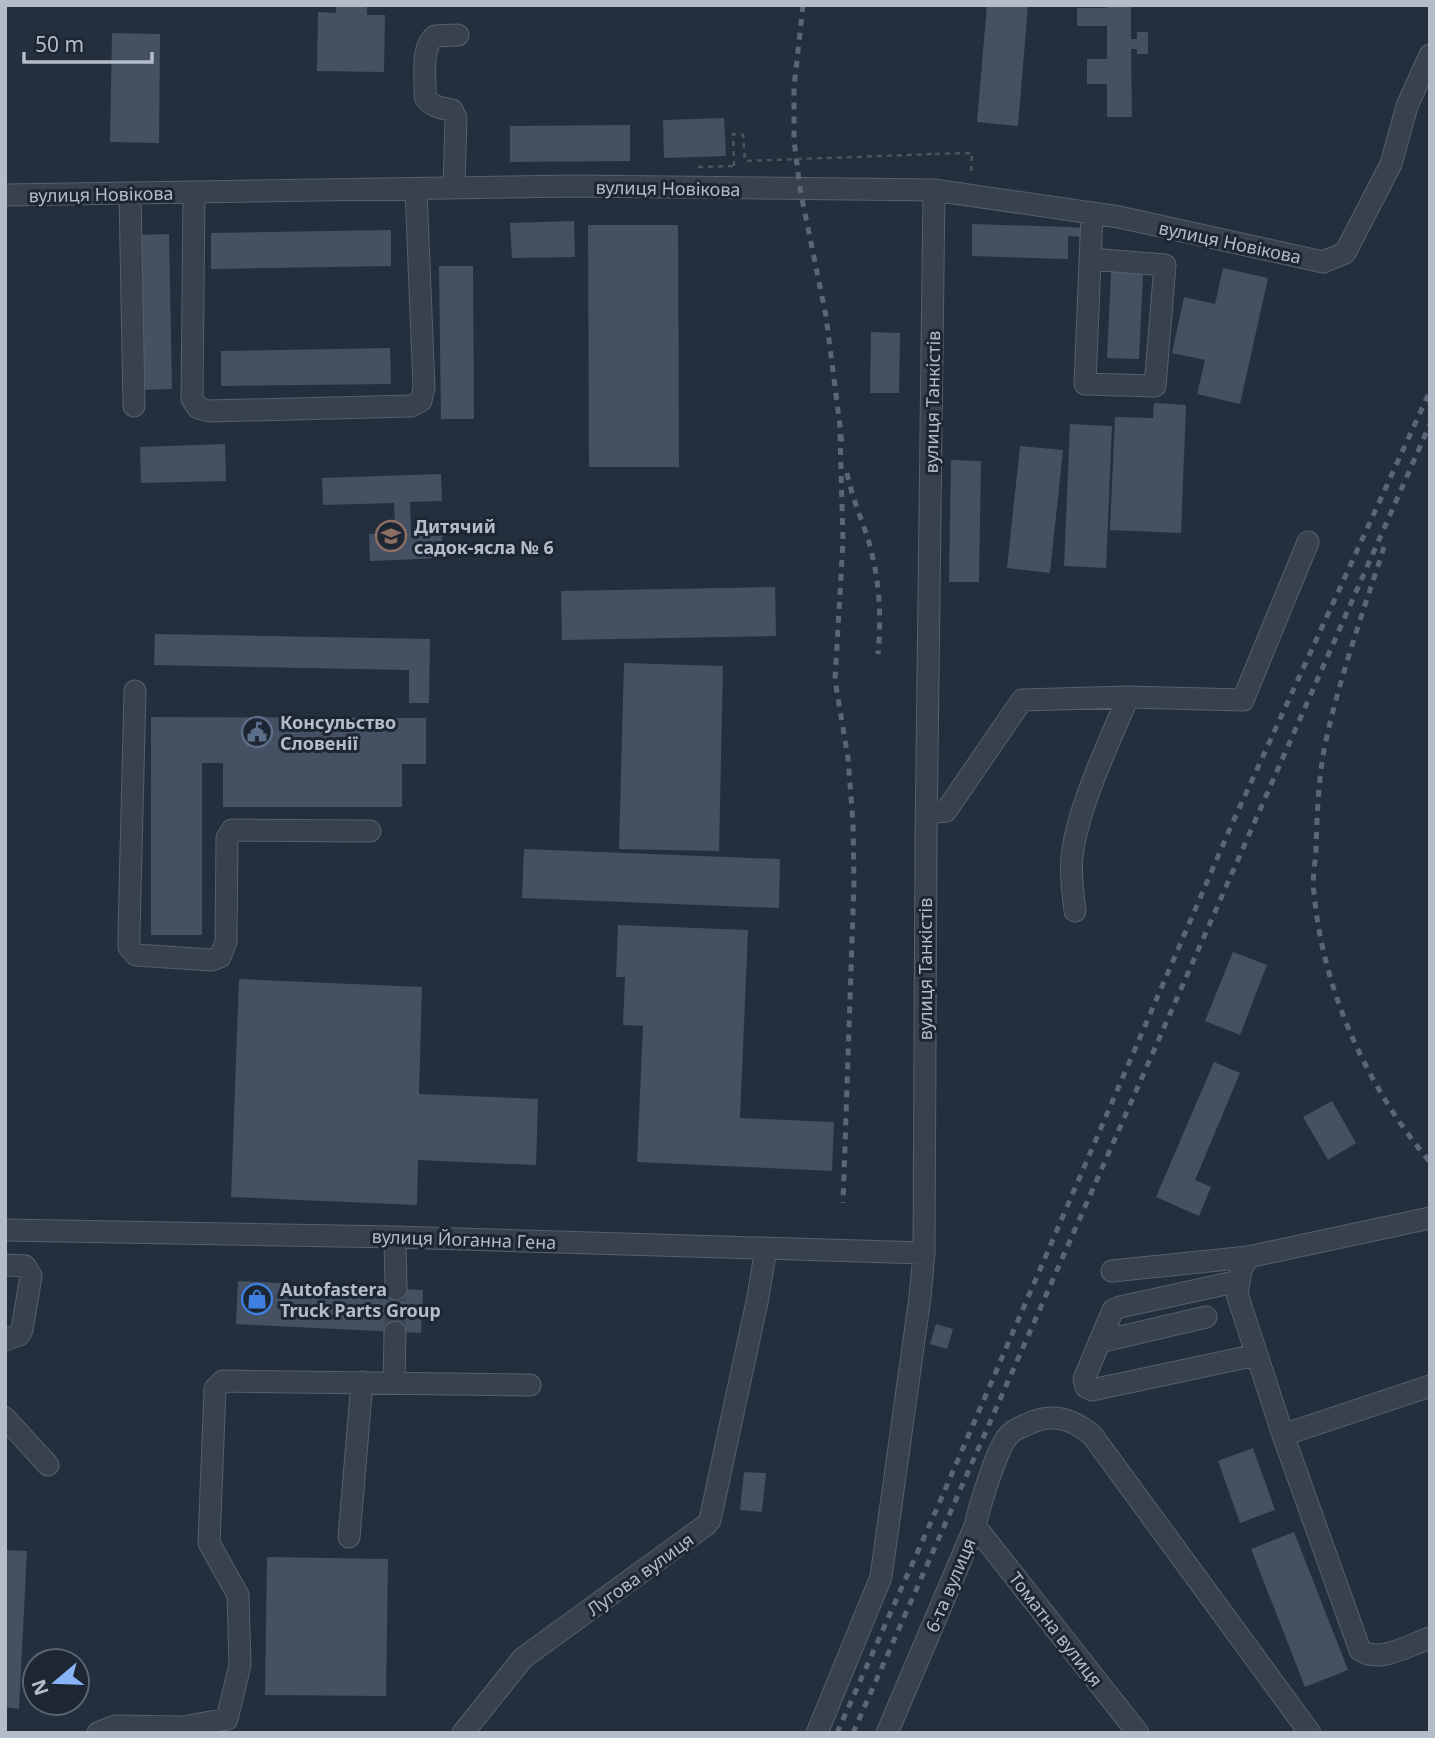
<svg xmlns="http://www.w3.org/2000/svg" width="1435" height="1738" font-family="'Noto Sans',sans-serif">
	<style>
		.building { fill: #455162 }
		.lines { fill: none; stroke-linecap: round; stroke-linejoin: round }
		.minor-tunnel { stroke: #3a4453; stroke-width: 21; stroke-dasharray: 21 10; stroke-linecap: butt }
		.minor-casing { stroke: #565f6c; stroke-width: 23 }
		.path { stroke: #44595c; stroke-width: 2.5; stroke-dasharray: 5 5; stroke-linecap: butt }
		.minor { stroke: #38414e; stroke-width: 21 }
		.rail { stroke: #5a6575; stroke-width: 5; stroke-dasharray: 7 7; stroke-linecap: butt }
		.path-bridge { stroke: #44595c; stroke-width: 2.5; stroke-dasharray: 5 5; stroke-linecap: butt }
		.labels { text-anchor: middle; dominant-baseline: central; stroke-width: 6; stroke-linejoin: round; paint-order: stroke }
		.street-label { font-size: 18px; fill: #b4bcc9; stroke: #1d2633 }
		.poi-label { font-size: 18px; font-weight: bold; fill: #b4bcc9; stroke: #1d2633; text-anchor: start }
	</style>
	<rect width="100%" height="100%" fill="#242f3e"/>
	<!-- building -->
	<path class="building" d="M336,5h31v10h18l-1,57 -67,-1 1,-59 18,1z
		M987,5h41l-10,121 -41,-4z
		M1107,5h24v34h6v-7h11v22h-11v-5h-6l1,68h-25v-33h-20v-25h20v-33h-30v-18h30z
		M112,33l48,1 -1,109 -49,-1z
		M724,118l2,38 -62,2 -1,-38z
		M630,125v36l-120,1v-36z
		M574,221l1,36 -63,1 -2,-35z
		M972,224l97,3 14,1 -1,9 -14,-1v23l-96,-3z
		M588,225h90l1,242h-90z
		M391,230v36l-180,3v-36z
		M169,234l3,155 -32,1 -3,-155z
		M439,266h34l1,153h-33z
		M1223,268l45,10 -28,126 -43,-10 8,-34 -33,-7 12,-56 31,7z
		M1111,272l32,1 -4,86 -32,-1z
		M871,332l29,1 -1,60h-29z
		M390,348l1,36 -170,2v-35z
		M1154,403l32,2 -5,128 -71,-3 5,-113 38,1z
		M1070,424l42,2 -6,142 -42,-2z
		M225,444l1,37 -85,2 -1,-36z
		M1020,446l43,4 -13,123 -43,-5z
		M951,460l30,1 -2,121h-30z
		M441,474l1,27 -32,1 1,32 31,-1 1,25 -73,3 -1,-27 26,-1 -1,-30 -71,2 -1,-27z
		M775,587l1,49 -214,4 -1,-49z
		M155,634l275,5 -1,64h-20v-33l-255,-5z
		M624,663l99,3 -4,185 -100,-2z
		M151,717l275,1v46h-24v43h-179v-44h-21v172h-51z
		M524,849l256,10 -1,49 -257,-10z
		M618,925l130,5 -8,188 94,4 -2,49 -195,-9 6,-136 -20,-1 2,-48h-9z
		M1233,952l34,13 -27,70 -35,-14z
		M239,979l183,8 -3,107 119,5 -2,66 -118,-5 -1,45 -186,-8z
		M1214,1062l26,11 -45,107 16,7 -12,29 -43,-19z
		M1332,1101l24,42 -28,17 -25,-43z
		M238,1281l185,9 -2,43 -185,-9z
		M936,1324l17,5 -6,20 -17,-5z
		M1253,1448l22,62 -35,13 -22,-62z
		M744,1472l22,1 -4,39 -22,-2z
		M1294,1532l54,138 -43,17 -54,-138z
		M5,1550l22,1 -8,158 -14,-2z
		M267,1557l121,2 -2,137 -121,-1z"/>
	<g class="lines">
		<!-- minor-tunnel -->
		<path class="minor-tunnel" d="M395,1332l1,-43"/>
		<!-- minor casing -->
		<g class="minor-casing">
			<path id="minor" d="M454,188l2,-70 -4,-8c-11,-2 -20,-3 -27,-13 1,-18 -5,-49 10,-61l23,-1
				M194,192l-2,207 6,9 11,3 202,-5 10,-5 3,-13 -8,-199
				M130,193l4,213
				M5,195l569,-9 360,4 185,27 204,45 22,-9 46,-89 16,-58 23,-51
				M1090,259l75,6 -10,121 -70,-2 7,-171
				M135,691l-6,242v14l7,8 75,5 9,-3 6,-15 1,-104 5,-8 138,1
				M926,813l20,-2 76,-111 106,-3 115,3 65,-158
				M1075,911c-2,-18 -5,-36 -3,-54 5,-49 37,-114 56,-160
				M1430,1218l-182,39 -7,13 -4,24 46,141 77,215c19,14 49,-5 70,-12
				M5,1230l390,7 529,16
				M395,1237l1,52
				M5,1265l20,1 6,10 -9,54 -3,5 -14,5
				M1112,1271l136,-14
				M1239,1281l-119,26 -7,3 -29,69 2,8 6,3 164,-35
				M1099,1342l107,-25
				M394,1383l1,-51
				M5,1418l43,47
				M1283,1435l147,-49
				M975,1526l163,207
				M349,1537l13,-155
				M98,1733l17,-7 68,1 44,-8 13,-54 -2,-70 -29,-52 6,-154 8,-8 307,4
				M463,1733l60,-75 183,-133 4,-5 48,-223 8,-49
				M817,1733l64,-156 39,-280 4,-44 2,-413 8,-650
				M887,1733l88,-207c4,-18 22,-79 34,-91 4,-5 12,-8 19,-11 24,-12 45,-5 64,11l218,298"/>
		</g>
		<!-- path -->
		<path class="path" d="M935,154l37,-1 -1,22
			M698,167l36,-1"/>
		<!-- minor -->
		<use href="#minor" class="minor"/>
		<!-- rail -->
		<path class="rail" d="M803,5l-9,82v53l6,49 26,127 16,126
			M840,434l3,107 -8,139 13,78 5,65 1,60 -11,320
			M847,473c4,21 13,42 20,63 12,38 15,78 11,118
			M1384,547c-21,66 -46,134 -60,203 -6,33 -7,68 -8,101 -1,13 -4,28 -2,42 9,98 53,194 116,269
			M837,1733l101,-227 294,-682 198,-433
			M853,1733l577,-1309"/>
		<!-- path-bridge -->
		<path class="path-bridge" d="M734,166l-1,-32 10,1 2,26 190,-7"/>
	</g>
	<!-- icons -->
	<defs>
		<g id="school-ring" transform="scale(1.575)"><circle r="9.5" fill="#1d2633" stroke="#8d6e63" stroke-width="1.5"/><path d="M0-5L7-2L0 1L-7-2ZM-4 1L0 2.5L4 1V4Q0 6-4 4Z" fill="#8d6e63"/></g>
		<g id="civic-ring" transform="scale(1.575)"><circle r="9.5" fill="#1d2633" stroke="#5c6f8a" stroke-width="1.5"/><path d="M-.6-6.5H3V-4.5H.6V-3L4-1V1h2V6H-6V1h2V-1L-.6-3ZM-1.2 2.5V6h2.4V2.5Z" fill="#5c6f8a"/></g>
		<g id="shop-ring" transform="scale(1.575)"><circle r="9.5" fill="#1d2633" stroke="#3f7fe0" stroke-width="1.5"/><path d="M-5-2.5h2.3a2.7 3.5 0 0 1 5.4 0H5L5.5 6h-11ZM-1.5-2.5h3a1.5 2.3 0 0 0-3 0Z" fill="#3f7fe0"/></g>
	</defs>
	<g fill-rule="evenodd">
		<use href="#school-ring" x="391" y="536"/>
		<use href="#civic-ring" x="257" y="732"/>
		<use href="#shop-ring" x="257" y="1299"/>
	</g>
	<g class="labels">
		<!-- street labels -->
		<g class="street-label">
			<text transform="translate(668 188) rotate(1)">вулиця Новікова</text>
			<text transform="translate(101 194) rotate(-1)">вулиця Новікова</text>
			<text transform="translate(1230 242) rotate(12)">вулиця Новікова</text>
			<text transform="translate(932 402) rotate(-89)">вулиця Танкістів</text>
			<text transform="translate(925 969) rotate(-90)">вулиця Танкістів</text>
			<text transform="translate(464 1239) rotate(2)">вулиця Йоганна Гена</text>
			<text transform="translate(640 1574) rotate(-36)">Лугова вулиця</text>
			<text transform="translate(950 1585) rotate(-67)">6-та вулиця</text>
			<text transform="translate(1056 1629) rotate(52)">Томатна вулиця</text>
		</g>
		<!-- poi labels -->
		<g class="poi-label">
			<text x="414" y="526">Дитячий<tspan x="414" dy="21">садок-ясла № 6</tspan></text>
			<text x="280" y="722">Консульство<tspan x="280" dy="21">Словенії</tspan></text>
			<text x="280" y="1289">Autofastera<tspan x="280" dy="21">Truck Parts Group</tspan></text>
		</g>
	</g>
	<!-- border -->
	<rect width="1435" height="1738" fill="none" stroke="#b4bcc9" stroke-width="14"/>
	<!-- north arrow -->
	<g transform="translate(56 1682) rotate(251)"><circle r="33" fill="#1d2633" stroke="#59626f" stroke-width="2"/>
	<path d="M0-5L12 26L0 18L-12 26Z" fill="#8ab4f8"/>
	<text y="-10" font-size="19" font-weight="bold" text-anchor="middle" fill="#b4bcc9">N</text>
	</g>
	<!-- scale -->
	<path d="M24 52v10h128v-10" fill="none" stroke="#b4bcc9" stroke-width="3.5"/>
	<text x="35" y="52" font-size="21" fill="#b4bcc9" stroke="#1d2633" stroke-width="5" paint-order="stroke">50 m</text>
</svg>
